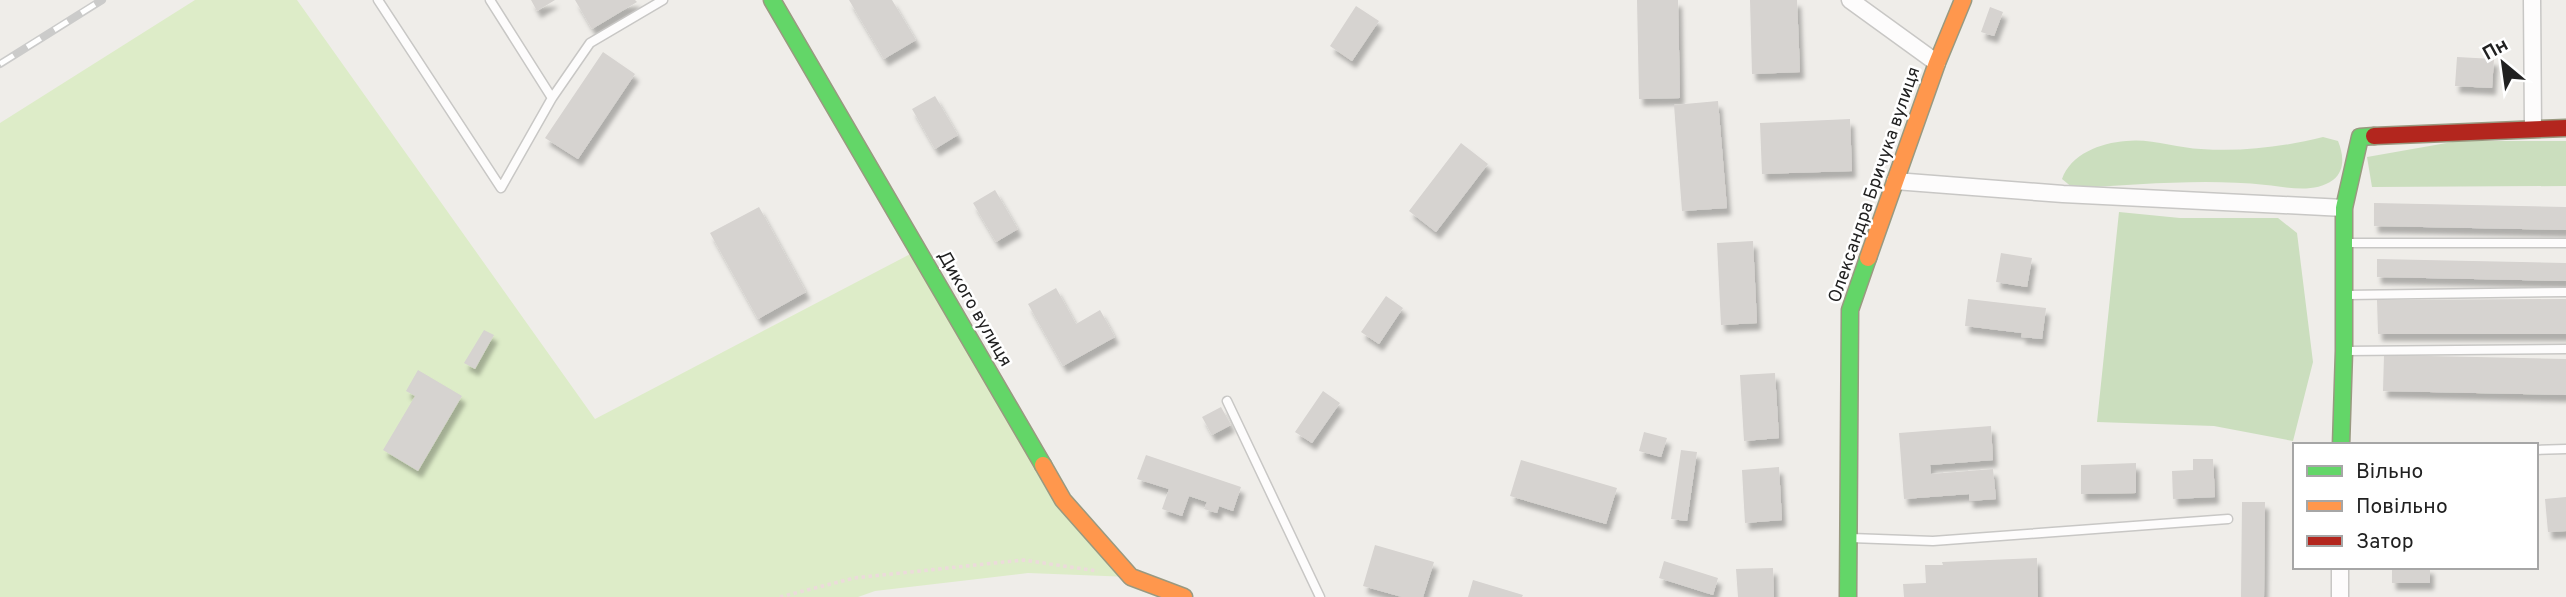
<svg xmlns="http://www.w3.org/2000/svg" width="2566" height="597" font-family="Overpass,sans-serif">
	<style>
		.grass { fill: #ddecc8 }
		.forest { fill: #cbdebe }
		.building { fill: #d6d3d0; filter: url(#shadow) }
		.lines { fill: none; stroke-linecap: round; stroke-linejoin: round }
		.lane-casing { stroke: #c8c7c5; stroke-width: 11 }
		.street-casing { stroke: #c8c7c5; stroke-width: 19 }
		.fast-casing { stroke: #999980; stroke-width: 19 }
		.slow-casing { stroke: #999980; stroke-width: 19 }
		.jam-casing { stroke: #999980; stroke-width: 19 }
		.path { stroke: #ecdbdb; stroke-width: 3.5; stroke-dasharray: 3.5 3.5; stroke-linecap: butt }
		.lane { stroke: #fdfcfc; stroke-width: 8 }
		.street { stroke: #fdfcfc; stroke-width: 16 }
		.fast { stroke: #63d668; stroke-width: 16 }
		.slow { stroke: #ff974d; stroke-width: 16 }
		.jam { stroke: #b3261e; stroke-width: 16 }
		.rail-casing { stroke: #cbcbca; stroke-width: 8 }
		.rail { stroke: #fff; stroke-width: 5; stroke-dasharray: 16; stroke-linecap: butt }
		.labels { text-anchor: middle; dominant-baseline: central; stroke-width: 5; stroke-linejoin: round; paint-order: stroke }
		.street-label { font-size: 18px; fill: #212121; stroke: #fff }
	</style>
	<defs>
		<filter id="shadow"><feDropShadow dx="4" dy="7" stdDeviation="2" flood-color="#0004"/></filter>
	</defs>
	<rect width="100%" height="100%" fill="#efede9"/>
	<!-- grass -->
	<path class="grass" d="M195,0h102l298,419 323,-169 145,250 68,77 -103,-4 -153,18 -17,6h-858v-474z"/>
	<!-- forest -->
	<path class="forest" d="M2323,137l15,4c5,12 8,29 -5,39 -19,14 -46,7 -67,5 -64,-7 -129,0 -193,3l-11,-9c9,-25 38,-36 64,-38 24,-3 51,7 75,8 41,3 82,-2 122,-12z
		M2458,141h108v45l-194,1 -5,-30z
		M2119,212l61,6h98l19,15 16,129 -20,79 -79,-15 -117,-4z"/>
	<!-- building -->
	<path class="building" d="M531,0h24l-18,11z
		M575,0h60l2,2 -45,27z
		M849,0h43l24,40 -32,19z
		M1637,0h41l2,98 -41,1z
		M1750,0h47l3,72 -48,2z
		M1356,6l23,15 -27,40 -22,-15z
		M1990,7l13,5 -9,24 -13,-4z
		M603,52l32,22 -57,85 -33,-21z
		M2457,57l37,2 -2,29 -37,-2z
		M935,96l23,39 -23,14 -23,-40z
		M1718,101l9,107 -45,3 -8,-106z
		M1850,119l2,52 -90,3 -2,-51z
		M1461,143l27,21 -52,68 -27,-21z
		M995,190l23,39 -22,13 -23,-39z
		M2374,203l192,4v23l-192,-4z
		M759,207l47,85 -48,27 -48,-86z
		M1753,241l4,82 -36,2 -4,-82z
		M2001,253l31,5 -5,29 -31,-5z
		M2377,259l189,4v18l-189,-4z
		M1056,288l20,36 24,-14 15,27 -52,29 -35,-62z
		M1386,296l17,12 -24,36 -18,-12z
		M1968,299l78,9 -4,31 -21,-2 1,-4 -57,-7z
		M2566,299v35h-188l-1,-34z
		M484,330l10,5 -19,34 -11,-6z
		M2384,355l182,4v36l-183,-4z
		M418,370l44,26 -44,75 -35,-21 32,-54 -9,-5z
		M1775,373l4,65 -35,3 -4,-66z
		M1323,391l17,12 -28,40 -17,-11z
		M1221,407l10,18 -19,10 -10,-18z
		M1991,426l2,34 -63,5 1,9 62,-5 3,30 -27,2v-7l-65,5 -5,-66z
		M1644,432l23,6 -6,19 -22,-6z
		M1681,450l16,2 -10,69 -16,-2z
		M1146,455l95,32 -8,24 -14,-5 -2,7 -13,-4 3,-7 -18,-6 -7,20 -20,-7 7,-20 -32,-10z
		M2193,459h20l2,38 -42,2 -1,-28 21,-1z
		M1521,460l96,28 -11,36 -96,-28z
		M2136,463v30l-55,1v-29z
		M1779,467l3,53 -37,3 -3,-53z
		M2566,497v34l-18,1 -3,-33z
		M2242,502h23l-1,95h-23z
		M1375,545l59,17 -11,35h-21l-39,-11z
		M2037,558l1,39h-134l-1,-13 23,-1 -1,-18h18l-1,-3z
		M1664,561l54,17 -5,17 -54,-17z
		M2392,567h38v16h-38z
		M1773,568l1,29h-36l-2,-28z
		M1473,580l50,15 -1,2h-54z"/>
	<g class="lines">
		<!-- lane casing -->
		<g class="lane-casing">
			<path id="lane" d="M378,0l123,188 51,-90 38,-55 73,-43
				M490,0l62,98
				M2345,243h221
				M2347,295l219,-3
				M2345,351l221,-2
				M1227,401l93,196
				M2536,450l30,-1
				M1851,538l82,3 295,-22"/>
		</g>
		<!-- street casing -->
		<g class="street-casing">
			<path id="street" d="M1850,0l87,63
				M2532,0l1,129
				M1895,181l168,13 281,14
				M2340,567v30"/>
		</g>
		<!-- fast casing -->
		<g class="fast-casing">
			<path id="fast" d="M772,0l271,465
				M2341,445l3,-94v-143l16,-71 14,-1
				M1848,597l2,-287 18,-52"/>
		</g>
		<!-- slow casing -->
		<g class="slow-casing">
			<path id="slow" d="M1868,258l69,-195 26,-63
				M1043,465l20,35 68,77 53,20"/>
		</g>
		<!-- jam casing -->
		<g class="jam-casing">
			<path id="jam" d="M2374,136l192,-8"/>
		</g>
		<!-- path -->
		<path class="path" d="M780,597l74,-19 169,-18 75,11"/>
		<!-- lane -->
		<use href="#lane" class="lane"/>
		<!-- street -->
		<use href="#street" class="street"/>
		<!-- fast -->
		<use href="#fast" class="fast"/>
		<!-- slow -->
		<use href="#slow" class="slow"/>
		<!-- jam -->
		<use href="#jam" class="jam"/>
		<!-- rail casing -->
		<g class="rail-casing">
			<path id="rail" d="M0,64l102,-64"/>
		</g>
		<!-- rail -->
		<use href="#rail" class="rail"/>
	</g>
	<g class="labels">
		<!-- street labels -->
		<g class="street-label">
			<text transform="translate(1875 185) rotate(-71)">Олександра Бричука вулиця</text>
			<text transform="translate(974 309) rotate(60)">Дикого вулиця</text>
		</g>
	</g>
	<!-- legend -->
	<rect x="2293" y="443" width="245" height="126" fill="#ffffff" stroke="#a6a6a6" stroke-width="2"/>
	<rect x="2307" y="466" width="35" height="10" fill="#63d668" stroke="#a6a6a6" stroke-width="2"/>
	<text x="2356" y="478" font-size="21" fill="#212121">Вільно</text>
	<rect x="2307" y="501" width="35" height="10" fill="#ff974d" stroke="#a6a6a6" stroke-width="2"/>
	<text x="2356" y="513" font-size="21" fill="#212121">Повільно</text>
	<rect x="2307" y="536" width="35" height="10" fill="#b3261e" stroke="#a6a6a6" stroke-width="2"/>
	<text x="2356" y="548" font-size="21" fill="#212121">Затор</text>
	<!-- north arrow -->
	<g transform="translate(2503 63) rotate(331)" stroke="#ffffff" stroke-width="5" paint-order="stroke">
	<path d="M0-5L12 26L0 18L-12 26Z" fill="#212121"/>
	<text y="-10" font-size="19" font-weight="bold" text-anchor="middle" fill="#212121">Пн</text>
	</g>
</svg>
